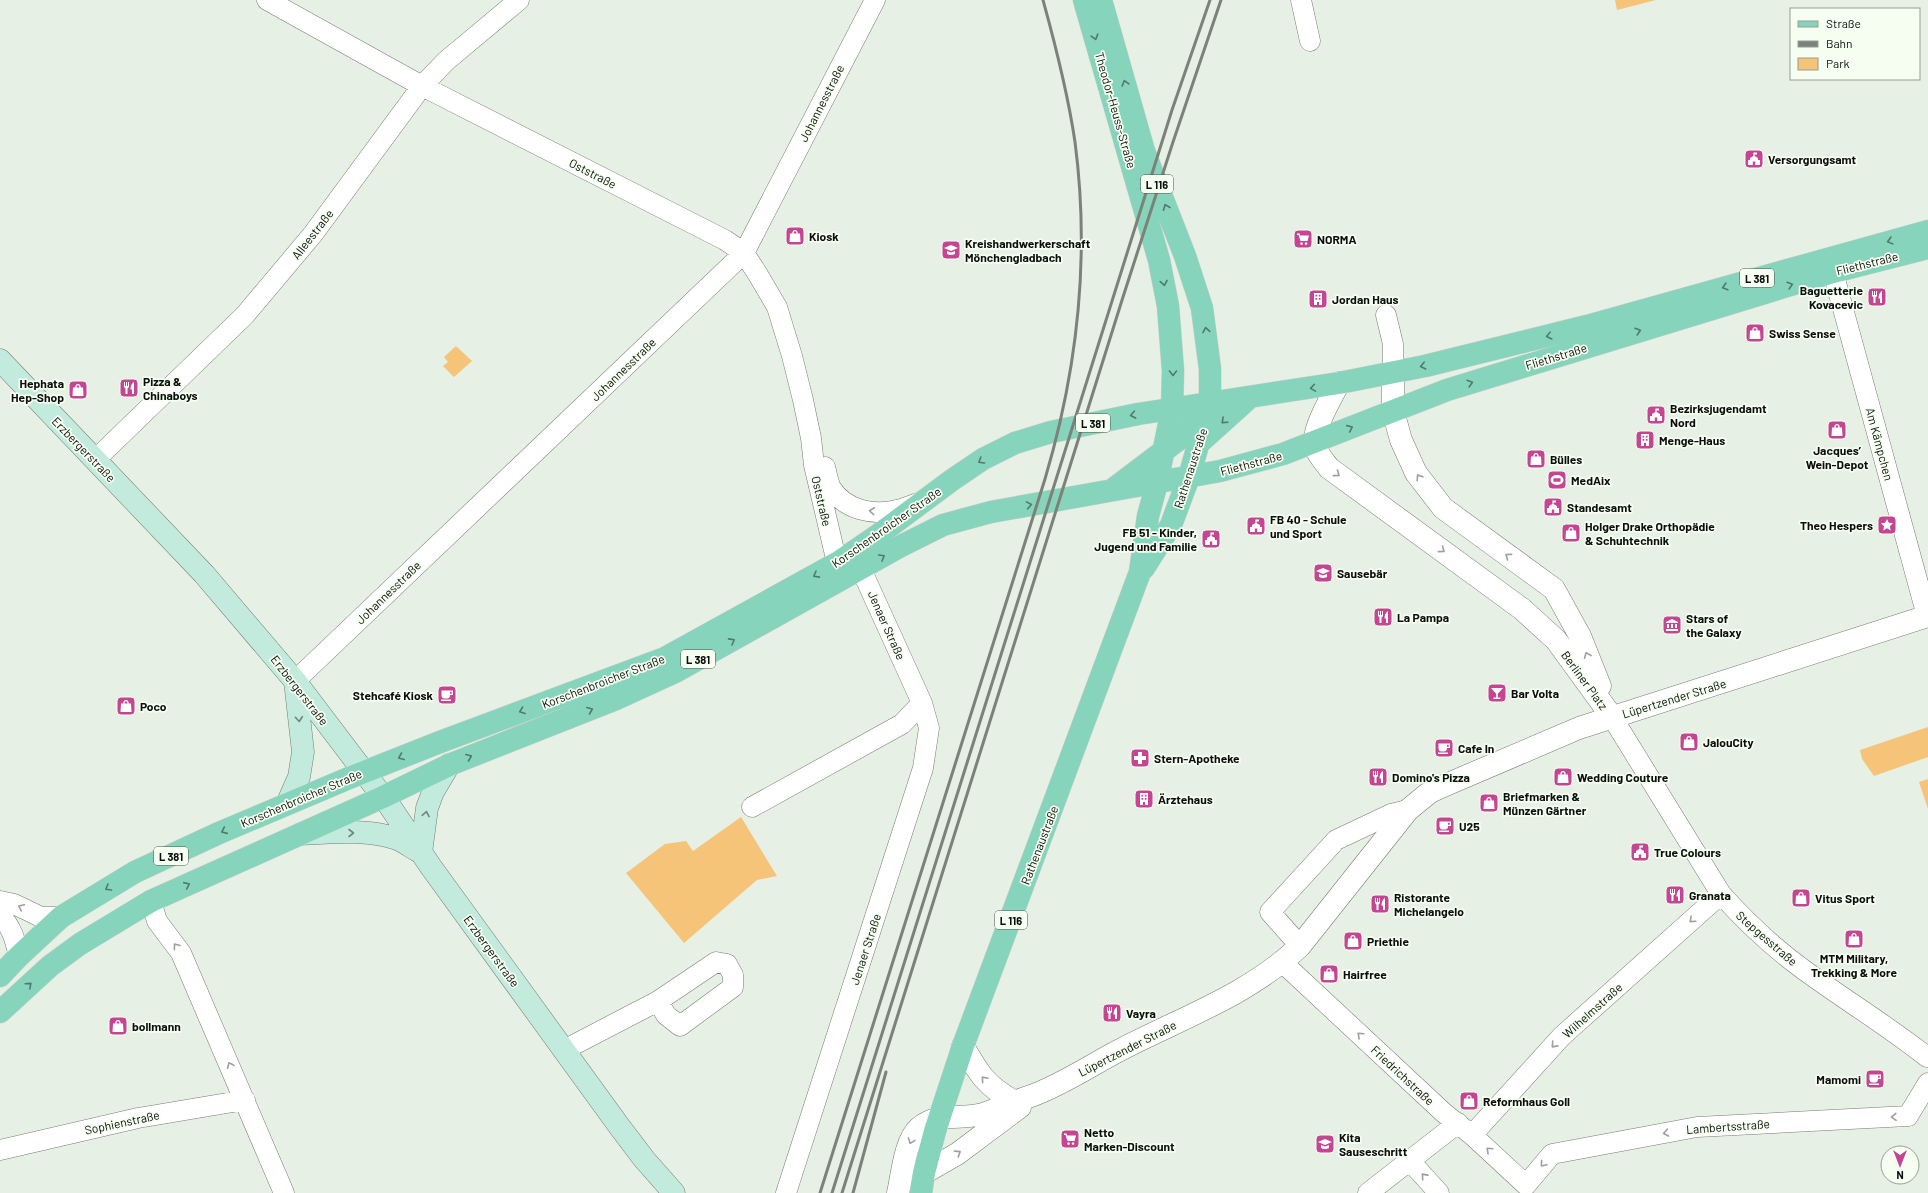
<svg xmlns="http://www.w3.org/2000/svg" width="1928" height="1193" font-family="Barlow,sans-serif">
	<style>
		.green { fill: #f5c479 }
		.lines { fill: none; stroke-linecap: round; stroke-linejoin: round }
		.minor-casing { stroke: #757d72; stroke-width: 21 }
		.tertiary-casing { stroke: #757d72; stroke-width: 23 }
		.secondary-casing { stroke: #757d72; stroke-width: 23 }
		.primary-casing { stroke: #cecfce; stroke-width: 23 }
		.minor { stroke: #fff; stroke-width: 20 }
		.tertiary { stroke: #fff; stroke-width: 22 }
		.secondary { stroke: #c2eadd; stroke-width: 22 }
		.primary { stroke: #86d4bb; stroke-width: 22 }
		.rail { stroke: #7c827a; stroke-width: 3 }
		.oneway { stroke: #4f7b6b }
		.oneway2 { stroke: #9d9f9d }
		.oneway3 { stroke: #70877e }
		.labels { text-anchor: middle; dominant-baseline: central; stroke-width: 3.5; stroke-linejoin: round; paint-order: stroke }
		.shield { fill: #f5fef1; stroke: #51564f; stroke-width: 1 }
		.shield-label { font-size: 11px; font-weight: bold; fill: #0b0e0a }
		.street-label { font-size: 12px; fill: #0b0e0a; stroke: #f5fef1 }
		.poi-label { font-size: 12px; font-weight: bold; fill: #0b0e0a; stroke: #f5fef1; text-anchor: start }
	</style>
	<rect width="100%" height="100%" fill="#e7f0e4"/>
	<!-- green -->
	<path class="green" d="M1615,0h41l-39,10z
		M456,346l16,15 -18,16 -11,-11 5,-4 -4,-5z
		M1928,727v30l-54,19 -12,-17 -2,-9z
		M1928,779v30l-9,-27z
		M741,817l36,59 -20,4 -73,63 -58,-70 39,-29 21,-3 7,10z"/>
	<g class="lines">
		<!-- minor casing -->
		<g class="minor-casing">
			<path id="minor" d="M267,0l155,86 303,154 19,13 13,20 20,34 15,49 11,44 8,38 3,27 23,98
				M1301,0l9,41
				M1833,272l94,344
				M1386,315l7,29v29
				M95,460l150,-145 68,-81 109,-148 24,-25 73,-61
				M825,467c2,7 3,15 6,21 14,22 42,28 66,22 7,-1 14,-5 21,-7
				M295,681l449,-428 131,-253
				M1612,717l109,177c25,28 53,54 83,76 41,30 84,56 123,87
				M752,807l150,-83 20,-21
				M0,901l14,3 27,13h20
				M151,901l6,20 24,32 103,240
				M0,915c12,12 15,25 19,41
				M1300,946l-30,-34 66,-72 55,-26 17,-4
				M1283,963l161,150 28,22 54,50 26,-31 145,-27 211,-11 20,-33
				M564,1050l94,-49 58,-39 11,2 6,11v12l-53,39 -14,-11 -8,-14
				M1472,1135l90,-99 159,-142
				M0,1150l138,-32 107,-18
				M1409,1160l30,33
				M786,1193l137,-425 6,-40 -7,-25 -61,-134
				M1368,1193l90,-70"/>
		</g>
		<!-- tertiary casing -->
		<g class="tertiary-casing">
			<path id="tertiary" d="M1393,373v38l8,29 15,33 27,35 111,81 26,47 20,50
				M1339,383c-7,13 -27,47 -24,61 1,9 9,17 14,24l193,141 34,31 56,77
				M963,1046c16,28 23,40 52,56
				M924,1173l33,-19 63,-47
				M898,1193c4,-18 7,-53 21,-65 19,-16 42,-8 64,-14 16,-5 32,-13 48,-18 31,-11 60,-31 89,-46 61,-32 129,-55 180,-104l108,-136 22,-18 18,-8 131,-56 349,-112"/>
		</g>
		<!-- secondary casing -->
		<g class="secondary-casing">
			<path id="secondary" d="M0,360l204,214 91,107 94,124 42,62 188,259 25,33 30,34
				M288,802l11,-25 4,-25 -8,-71
				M301,834c31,-1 66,-6 96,5 7,3 14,8 21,12
				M421,853l6,-45 6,-16 16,-27"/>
		</g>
		<!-- primary casing -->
		<g class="primary-casing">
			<path id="primary" d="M1101,0l43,151 41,105 17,52 8,61v34l-21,74 -18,48 -27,43
				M1198,444l51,-46
				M1112,490l66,-50 27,-31
				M0,976l19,-20 42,-39 74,-45 84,-39 130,-55 91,-36 225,-84 172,-95 41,-28 74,-55 31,-21 32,-16 36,-11 87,-18 201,-31 86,-17 162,-40 341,-95
				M0,1012l50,-46 30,-22 71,-43 232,-104 66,-32 167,-66 61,-28 224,-125 42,-21 48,-13 229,-41 63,-17 164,-64 386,-118 95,-24
				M921,1193l3,-20 11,-42 28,-85 177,-474 8,-56 9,-33 15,-74 1,-38 -5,-65 -9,-46 -75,-260"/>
		</g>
		<!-- minor -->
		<use href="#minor" class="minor"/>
		<!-- tertiary -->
		<use href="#tertiary" class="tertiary"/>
		<!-- secondary -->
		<use href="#secondary" class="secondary"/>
		<!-- primary -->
		<use href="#primary" class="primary"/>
		<!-- rail -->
		<path class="rail" d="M820,1193l225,-714c33,-111 45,-223 30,-337 -7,-48 -19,-95 -32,-142
			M832,1193l340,-1083 38,-110
			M842,1193l281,-896 50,-155 48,-142
			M853,1193l33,-121"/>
	</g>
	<!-- one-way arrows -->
	<defs><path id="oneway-chevron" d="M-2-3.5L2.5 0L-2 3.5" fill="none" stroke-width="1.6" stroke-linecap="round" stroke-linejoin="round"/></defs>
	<g class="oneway">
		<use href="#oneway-chevron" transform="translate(1095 37) rotate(74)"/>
		<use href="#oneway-chevron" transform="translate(1125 83) rotate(-106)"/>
		<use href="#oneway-chevron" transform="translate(1166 207) rotate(-112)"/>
		<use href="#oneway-chevron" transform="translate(1890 241) rotate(165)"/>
		<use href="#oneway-chevron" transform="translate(1164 283) rotate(80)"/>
		<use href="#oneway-chevron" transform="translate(1790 285) rotate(-17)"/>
		<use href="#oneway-chevron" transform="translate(1725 287) rotate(164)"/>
		<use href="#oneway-chevron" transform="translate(1206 330) rotate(-100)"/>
		<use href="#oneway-chevron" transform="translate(1638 331) rotate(-17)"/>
		<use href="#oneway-chevron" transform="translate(1549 336) rotate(166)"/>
		<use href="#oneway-chevron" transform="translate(1423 366) rotate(167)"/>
		<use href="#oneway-chevron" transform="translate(1173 373) rotate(90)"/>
		<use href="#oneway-chevron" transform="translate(1470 383) rotate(-17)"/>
		<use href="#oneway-chevron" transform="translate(1313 388) rotate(171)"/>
		<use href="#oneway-chevron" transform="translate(1133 415) rotate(169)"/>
		<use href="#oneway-chevron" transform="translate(1224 421) rotate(138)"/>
		<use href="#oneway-chevron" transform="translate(1350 428) rotate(-24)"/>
		<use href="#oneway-chevron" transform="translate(981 461) rotate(149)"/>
		<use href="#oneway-chevron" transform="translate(1029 505) rotate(-10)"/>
		<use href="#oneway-chevron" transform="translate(882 557) rotate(-30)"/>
		<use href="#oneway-chevron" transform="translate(816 575) rotate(151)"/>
		<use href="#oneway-chevron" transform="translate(732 641) rotate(-29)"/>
		<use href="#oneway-chevron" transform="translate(590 710) rotate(-22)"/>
		<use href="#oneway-chevron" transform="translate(522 711) rotate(160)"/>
		<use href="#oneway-chevron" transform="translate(401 757) rotate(158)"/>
		<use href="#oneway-chevron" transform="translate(469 757) rotate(-22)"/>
		<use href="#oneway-chevron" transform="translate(224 831) rotate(156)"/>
		<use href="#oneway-chevron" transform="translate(187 885) rotate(-24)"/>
		<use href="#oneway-chevron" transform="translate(108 888) rotate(150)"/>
		<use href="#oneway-chevron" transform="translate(29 985) rotate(-42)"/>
	</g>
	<g class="oneway2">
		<use href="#oneway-chevron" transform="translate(1337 474) rotate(36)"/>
		<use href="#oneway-chevron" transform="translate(1419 477) rotate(-123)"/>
		<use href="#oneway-chevron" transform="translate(872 511) rotate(-174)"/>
		<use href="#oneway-chevron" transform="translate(1442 550) rotate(36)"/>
		<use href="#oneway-chevron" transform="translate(1508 556) rotate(-144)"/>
		<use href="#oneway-chevron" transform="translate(1587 655) rotate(-112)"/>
		<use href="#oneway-chevron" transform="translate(21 907) rotate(-155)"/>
		<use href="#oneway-chevron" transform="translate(1692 920) rotate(138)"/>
		<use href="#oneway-chevron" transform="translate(176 946) rotate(-127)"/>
		<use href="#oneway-chevron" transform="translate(1360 1035) rotate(-137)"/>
		<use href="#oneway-chevron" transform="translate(1554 1045) rotate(132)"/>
		<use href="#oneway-chevron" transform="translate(230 1065) rotate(-114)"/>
		<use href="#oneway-chevron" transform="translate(984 1079) rotate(-131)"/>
		<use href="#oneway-chevron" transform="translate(1894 1117) rotate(177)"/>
		<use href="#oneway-chevron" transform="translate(1666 1133) rotate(169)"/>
		<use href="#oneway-chevron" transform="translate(911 1141) rotate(110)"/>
		<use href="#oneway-chevron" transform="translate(1489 1150) rotate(-137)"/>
		<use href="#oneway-chevron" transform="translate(958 1153) rotate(-33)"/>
		<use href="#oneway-chevron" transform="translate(1543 1164) rotate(130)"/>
		<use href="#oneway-chevron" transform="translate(1424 1176) rotate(-132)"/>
	</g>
	<g class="oneway3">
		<use href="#oneway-chevron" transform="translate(299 719) rotate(85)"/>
		<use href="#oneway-chevron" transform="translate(426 814) rotate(-79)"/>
		<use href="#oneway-chevron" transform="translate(351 833)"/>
	</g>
	<!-- icons -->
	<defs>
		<g id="civic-square" transform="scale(1)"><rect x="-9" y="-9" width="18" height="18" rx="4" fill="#c44592" stroke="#f5fef1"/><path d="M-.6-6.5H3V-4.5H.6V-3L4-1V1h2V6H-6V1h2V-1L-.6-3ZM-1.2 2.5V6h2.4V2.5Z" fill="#fff"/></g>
		<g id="shop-square" transform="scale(1)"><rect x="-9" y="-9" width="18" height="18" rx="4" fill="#c44592" stroke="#f5fef1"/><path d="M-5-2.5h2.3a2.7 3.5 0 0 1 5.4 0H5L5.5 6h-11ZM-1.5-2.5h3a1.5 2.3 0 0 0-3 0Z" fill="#fff"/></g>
		<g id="supermarket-square" transform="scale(1)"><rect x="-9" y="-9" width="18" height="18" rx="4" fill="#c44592" stroke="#f5fef1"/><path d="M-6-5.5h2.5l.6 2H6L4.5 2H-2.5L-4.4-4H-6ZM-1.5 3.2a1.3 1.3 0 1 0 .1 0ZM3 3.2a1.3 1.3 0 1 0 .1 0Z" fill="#fff"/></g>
		<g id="school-square" transform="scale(1)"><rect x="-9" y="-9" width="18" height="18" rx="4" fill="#c44592" stroke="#f5fef1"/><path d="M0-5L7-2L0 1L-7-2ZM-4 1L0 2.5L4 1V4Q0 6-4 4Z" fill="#fff"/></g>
		<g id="restaurant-square" transform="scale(1)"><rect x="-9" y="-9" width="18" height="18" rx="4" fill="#c44592" stroke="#f5fef1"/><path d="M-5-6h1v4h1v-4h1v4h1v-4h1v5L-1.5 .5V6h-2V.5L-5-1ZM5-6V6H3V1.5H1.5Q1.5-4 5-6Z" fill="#fff"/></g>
		<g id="building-square" transform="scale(1)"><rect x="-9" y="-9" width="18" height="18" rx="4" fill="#c44592" stroke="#f5fef1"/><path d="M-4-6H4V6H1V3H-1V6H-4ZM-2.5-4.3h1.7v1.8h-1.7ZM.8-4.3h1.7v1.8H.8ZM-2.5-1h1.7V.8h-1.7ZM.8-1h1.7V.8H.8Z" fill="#fff"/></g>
		<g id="stadium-square" transform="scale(1)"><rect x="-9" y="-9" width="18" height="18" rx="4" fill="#c44592" stroke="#f5fef1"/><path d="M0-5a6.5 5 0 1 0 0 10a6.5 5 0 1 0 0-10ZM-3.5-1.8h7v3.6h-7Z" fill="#fff"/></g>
		<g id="sight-square" transform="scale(1)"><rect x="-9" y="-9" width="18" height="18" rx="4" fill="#c44592" stroke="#f5fef1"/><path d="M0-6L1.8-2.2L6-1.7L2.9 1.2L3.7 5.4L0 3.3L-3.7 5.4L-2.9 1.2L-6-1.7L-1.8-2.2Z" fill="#fff"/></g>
		<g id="museum-square" transform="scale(1)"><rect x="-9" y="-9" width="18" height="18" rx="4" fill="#c44592" stroke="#f5fef1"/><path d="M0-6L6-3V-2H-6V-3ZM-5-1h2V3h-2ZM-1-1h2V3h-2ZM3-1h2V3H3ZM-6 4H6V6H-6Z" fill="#fff"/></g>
		<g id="bar-square" transform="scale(1)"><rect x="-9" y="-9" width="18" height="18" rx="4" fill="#c44592" stroke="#f5fef1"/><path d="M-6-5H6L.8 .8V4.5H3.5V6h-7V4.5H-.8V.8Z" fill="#fff"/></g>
		<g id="cafe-square" transform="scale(1)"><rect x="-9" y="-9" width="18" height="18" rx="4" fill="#c44592" stroke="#f5fef1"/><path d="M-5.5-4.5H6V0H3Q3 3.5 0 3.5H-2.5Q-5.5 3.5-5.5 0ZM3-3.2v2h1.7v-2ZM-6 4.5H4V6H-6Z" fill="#fff"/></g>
		<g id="pharmacy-square" transform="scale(1)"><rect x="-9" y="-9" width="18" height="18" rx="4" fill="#c44592" stroke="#f5fef1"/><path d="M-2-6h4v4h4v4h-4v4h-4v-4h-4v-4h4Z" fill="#fff"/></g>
	</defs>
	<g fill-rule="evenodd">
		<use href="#civic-square" x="1754" y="159"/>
		<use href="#shop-square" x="795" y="236"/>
		<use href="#supermarket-square" x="1303" y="239"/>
		<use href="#school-square" x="951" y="250"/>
		<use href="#restaurant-square" x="1877" y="297"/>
		<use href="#building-square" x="1318" y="299"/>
		<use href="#shop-square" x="1755" y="333"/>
		<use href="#restaurant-square" x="129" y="388"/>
		<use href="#shop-square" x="78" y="390"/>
		<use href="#civic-square" x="1656" y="415"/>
		<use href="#shop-square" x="1837" y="430"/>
		<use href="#building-square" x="1645" y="440"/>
		<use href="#shop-square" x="1536" y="459"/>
		<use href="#stadium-square" x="1557" y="480"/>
		<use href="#civic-square" x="1553" y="507"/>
		<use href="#sight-square" x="1887" y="525"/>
		<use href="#civic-square" x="1256" y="526"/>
		<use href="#shop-square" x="1571" y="533"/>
		<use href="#civic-square" x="1211" y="539"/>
		<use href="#school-square" x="1323" y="573"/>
		<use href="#restaurant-square" x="1383" y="617"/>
		<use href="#museum-square" x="1672" y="625"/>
		<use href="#bar-square" x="1497" y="693"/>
		<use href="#cafe-square" x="447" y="695"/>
		<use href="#shop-square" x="126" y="706"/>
		<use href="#shop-square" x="1689" y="742"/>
		<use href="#cafe-square" x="1444" y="748"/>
		<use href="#pharmacy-square" x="1140" y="758"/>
		<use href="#restaurant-square" x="1378" y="777"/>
		<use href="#shop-square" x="1563" y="777"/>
		<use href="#building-square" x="1144" y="799"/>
		<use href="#shop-square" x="1489" y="803"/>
		<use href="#cafe-square" x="1445" y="826"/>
		<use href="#civic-square" x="1640" y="852"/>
		<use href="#restaurant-square" x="1675" y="895"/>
		<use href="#shop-square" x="1801" y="898"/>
		<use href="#restaurant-square" x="1380" y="904"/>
		<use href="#shop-square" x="1854" y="939"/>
		<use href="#shop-square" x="1353" y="941"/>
		<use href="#shop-square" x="1329" y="974"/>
		<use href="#restaurant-square" x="1112" y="1013"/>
		<use href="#shop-square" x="118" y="1026"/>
		<use href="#cafe-square" x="1875" y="1079"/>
		<use href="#shop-square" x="1469" y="1101"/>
		<use href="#supermarket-square" x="1070" y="1139"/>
		<use href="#school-square" x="1325" y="1144"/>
	</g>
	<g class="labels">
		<!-- shield labels -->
		<g class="shield">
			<rect x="1141" y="175" width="32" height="18" rx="3"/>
			<rect x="1740" y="269" width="34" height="18" rx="3"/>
			<rect x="1076" y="414" width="34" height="18" rx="3"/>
			<rect x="681" y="650" width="34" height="18" rx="3"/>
			<rect x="154" y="847" width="34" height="18" rx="3"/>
			<rect x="995" y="911" width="32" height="18" rx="3"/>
		</g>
		<g class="shield-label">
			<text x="1157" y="184">L 116</text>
			<text x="1757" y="278">L 381</text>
			<text x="1093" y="423">L 381</text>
			<text x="698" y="659">L 381</text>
			<text x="171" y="856">L 381</text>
			<text x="1011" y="920">L 116</text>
		</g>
		<!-- street labels -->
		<g class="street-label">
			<text transform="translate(821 103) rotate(-63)">Johannesstraße</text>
			<text transform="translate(1116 110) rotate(74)">Theodor-Heuss-Straße</text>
			<text transform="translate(593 173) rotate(27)">Oststraße</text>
			<text transform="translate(312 234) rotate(-52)">Alleestraße</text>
			<text transform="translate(1867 263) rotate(-14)">Fliethstraße</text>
			<text transform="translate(1556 356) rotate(-17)">Fliethstraße</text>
			<text transform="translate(623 369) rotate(-44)">Johannesstraße</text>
			<text transform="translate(1880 444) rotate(75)">Am Kämpchen</text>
			<text transform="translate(84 449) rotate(46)">Erzbergerstraße</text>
			<text transform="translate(1251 463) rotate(-15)">Fliethstraße</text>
			<text transform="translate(1190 468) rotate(-72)">Rathenaustraße</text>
			<text transform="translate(822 501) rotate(77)">Oststraße</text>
			<text transform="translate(886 527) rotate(-35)">Korschenbroicher Straße</text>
			<text transform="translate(388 592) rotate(-44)">Johannesstraße</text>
			<text transform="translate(887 625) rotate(66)">Jenaer Straße</text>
			<text transform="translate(1585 680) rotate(54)">Berliner Platz</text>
			<text transform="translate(603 681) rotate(-21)">Korschenbroicher Straße</text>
			<text transform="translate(300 690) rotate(52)">Erzbergerstraße</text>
			<text transform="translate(1674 698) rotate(-17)">Lüpertzender Straße</text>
			<text transform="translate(301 798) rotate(-23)">Korschenbroicher Straße</text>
			<text transform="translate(1039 845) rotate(-69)">Rathenaustraße</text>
			<text transform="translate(1767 938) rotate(41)">Stepgesstraße</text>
			<text transform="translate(865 949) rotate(-72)">Jenaer Straße</text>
			<text transform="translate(492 951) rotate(54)">Erzbergerstraße</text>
			<text transform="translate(1592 1010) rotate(-42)">Wilhelmstraße</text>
			<text transform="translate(1127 1048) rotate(-27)">Lüpertzender Straße</text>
			<text transform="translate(1403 1075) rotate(43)">Friedrichstraße</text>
			<text transform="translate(122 1122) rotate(-12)">Sophienstraße</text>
			<text transform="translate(1728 1126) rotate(-4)">Lambertsstraße</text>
		</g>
		<!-- poi labels -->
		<g class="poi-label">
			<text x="1768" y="159">Versorgungsamt</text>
			<text x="809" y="236">Kiosk</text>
			<text x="1317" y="239">NORMA</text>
			<text x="965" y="243">Kreishandwerkerschaft<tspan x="965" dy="14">Mönchengladbach</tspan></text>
			<text x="1863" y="290" text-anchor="end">Baguetterie<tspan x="1863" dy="14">Kovacevic</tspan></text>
			<text x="1332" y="299">Jordan Haus</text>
			<text x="1769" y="333">Swiss Sense</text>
			<text x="143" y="381">Pizza &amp;<tspan x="143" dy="14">Chinaboys</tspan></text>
			<text x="64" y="383" text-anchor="end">Hephata<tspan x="64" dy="14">Hep-Shop</tspan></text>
			<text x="1670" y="408">Bezirksjugendamt<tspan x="1670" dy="14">Nord</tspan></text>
			<text x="1659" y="440">Menge-Haus</text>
			<text x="1837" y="450" text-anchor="middle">Jacques’<tspan x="1837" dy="14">Wein-Depot</tspan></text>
			<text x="1550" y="459">Bülles</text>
			<text x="1571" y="480">MedAix</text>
			<text x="1567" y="507">Standesamt</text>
			<text x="1270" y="519">FB 40 - Schule<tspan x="1270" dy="14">und Sport</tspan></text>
			<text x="1873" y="525" text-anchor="end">Theo Hespers</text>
			<text x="1585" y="526">Holger Drake Orthopädie<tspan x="1585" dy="14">&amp; Schuhtechnik</tspan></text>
			<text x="1197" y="532" text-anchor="end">FB 51 - Kinder,<tspan x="1197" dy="14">Jugend und Familie</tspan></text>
			<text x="1337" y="573">Sausebär</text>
			<text x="1397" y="617">La Pampa</text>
			<text x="1686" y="618">Stars of<tspan x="1686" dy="14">the Galaxy</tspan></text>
			<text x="1511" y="693">Bar Volta</text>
			<text x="433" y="695" text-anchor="end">Stehcafé Kiosk</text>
			<text x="140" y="706">Poco</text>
			<text x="1703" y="742">JalouCity</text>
			<text x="1458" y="748">Cafe In</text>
			<text x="1154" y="758">Stern-Apotheke</text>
			<text x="1392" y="777">Domino's Pizza</text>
			<text x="1577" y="777">Wedding Couture</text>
			<text x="1503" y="796">Briefmarken &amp;<tspan x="1503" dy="14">Münzen Gärtner</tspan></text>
			<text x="1158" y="799">Ärztehaus</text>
			<text x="1459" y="826">U25</text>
			<text x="1654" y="852">True Colours</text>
			<text x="1689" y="895">Granata</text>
			<text x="1394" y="897">Ristorante<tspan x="1394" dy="14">Michelangelo</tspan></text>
			<text x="1815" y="898">Vitus Sport</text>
			<text x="1367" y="941">Priethie</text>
			<text x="1854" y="958" text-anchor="middle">MTM Military,<tspan x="1854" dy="14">Trekking &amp; More</tspan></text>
			<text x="1343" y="974">Hairfree</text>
			<text x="1126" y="1013">Vayra</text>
			<text x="132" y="1026">bollmann</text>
			<text x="1861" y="1079" text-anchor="end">Mamomi</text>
			<text x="1483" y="1101">Reformhaus Goll</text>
			<text x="1084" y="1132">Netto<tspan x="1084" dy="14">Marken-Discount</tspan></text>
			<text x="1339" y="1137">Kita<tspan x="1339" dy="14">Sauseschritt</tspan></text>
		</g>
	</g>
	<!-- legend -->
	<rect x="1790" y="8" width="130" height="72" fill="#f5fef1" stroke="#979e95"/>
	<rect x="1798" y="21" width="20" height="6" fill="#86d4bb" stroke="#979e95"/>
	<text x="1826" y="28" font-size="12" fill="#0b0e0a">Straße</text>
	<rect x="1798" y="41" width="20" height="6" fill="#7c827a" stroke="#979e95"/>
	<text x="1826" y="48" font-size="12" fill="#0b0e0a">Bahn</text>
	<rect x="1798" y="58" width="20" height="12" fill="#f5c479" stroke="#979e95"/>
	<text x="1826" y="68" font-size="12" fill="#0b0e0a">Park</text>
	<!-- north arrow -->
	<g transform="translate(1900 1165) rotate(180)"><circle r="19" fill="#f5fef1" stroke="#979e95"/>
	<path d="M0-3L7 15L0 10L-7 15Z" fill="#c44592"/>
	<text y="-6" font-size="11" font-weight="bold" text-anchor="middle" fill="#0b0e0a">N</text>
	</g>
</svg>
